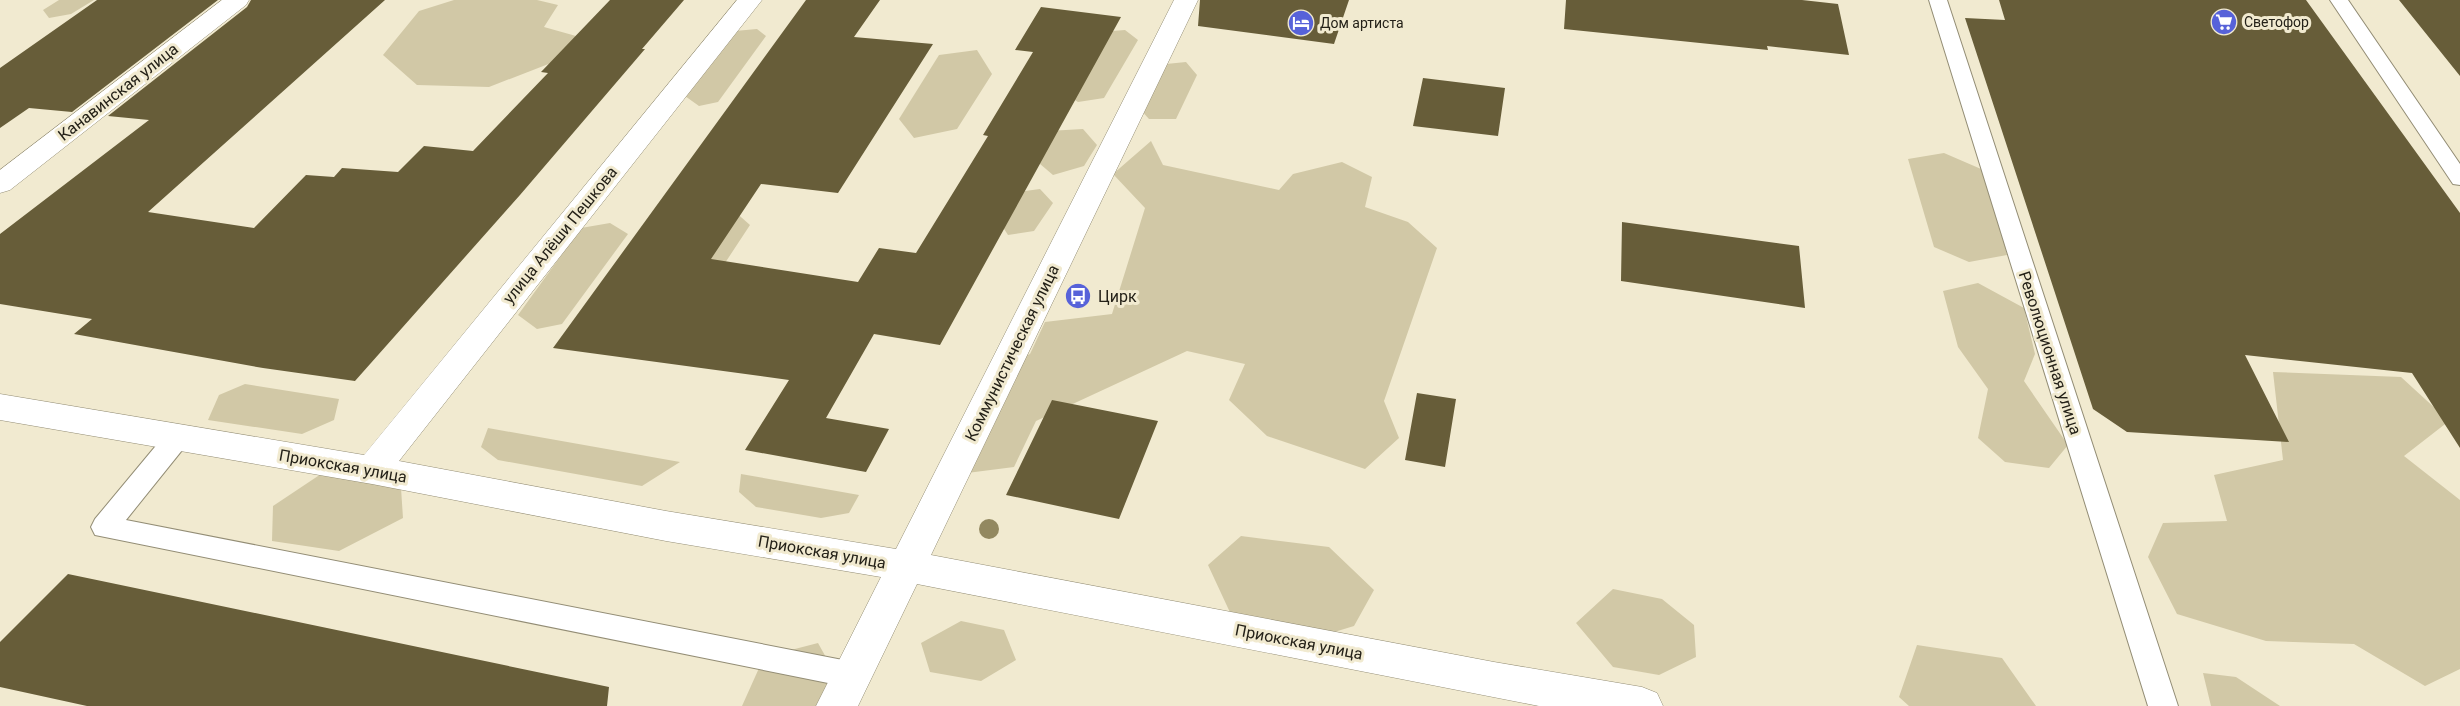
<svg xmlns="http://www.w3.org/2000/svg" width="2460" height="706" font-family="Roboto,sans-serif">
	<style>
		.green { fill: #d1c8a6 }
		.building { fill: #675d39 }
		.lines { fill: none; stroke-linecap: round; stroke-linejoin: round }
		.service-casing { stroke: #938d75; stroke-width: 2 }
		.minor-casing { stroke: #938d75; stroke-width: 1 }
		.service { fill: #fff; fill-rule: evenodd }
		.minor { fill: #fff; fill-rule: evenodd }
		.tree { fill: #928860 }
		.labels { text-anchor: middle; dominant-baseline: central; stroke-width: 6; stroke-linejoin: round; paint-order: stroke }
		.far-poi-label { font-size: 14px; fill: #242118; stroke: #f1ead0; text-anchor: start }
		.street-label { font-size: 16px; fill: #242118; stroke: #f1ead0 }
		.poi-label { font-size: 16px; fill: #242118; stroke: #f1ead0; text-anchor: start }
	</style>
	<rect width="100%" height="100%" fill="#f1ead0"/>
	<!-- green -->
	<path class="green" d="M59,0h35l-23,14 -22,4 -6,-8z
		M454,0h83l21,5 -14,22 32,9 -7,20 -80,31 -72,-2 -34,-30 36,-44z
		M757,29l9,7 -48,66 -19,4 -14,-10 50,-65z
		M1125,30l13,10 -34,58 -26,4 -24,-15 34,-54z
		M977,50l15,24 -35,55 -43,9 -15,-19 40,-64z
		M1186,62l11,13 -21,44h-27l-9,-10 26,-45z
		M1083,129l14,16 -13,21 -31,9 -20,-17 15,-27z
		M1151,141l12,24 116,25 14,-16 49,-12 30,15 -7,30 43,15 29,26 -53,153 15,37 -34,31 -98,-33 -38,-36 16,-36 -58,-13 -151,70 -22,46 -47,6 29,-106 34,-13 15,-32 67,-8 33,-106 -32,-34z
		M1944,153l44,19 19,83 -38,7 -35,-15 -26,-88z
		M1040,189l13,14 -19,28 -26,4 -13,-20 9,-21z
		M733,210l17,15 -25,38 -37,4z
		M610,223l18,11 -66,90 -25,5 -19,-14 63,-87z
		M1978,283l46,25 11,46 -11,27 44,64 -19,23 -44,-6 -27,-24 10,-49 -30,-42 -15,-56z
		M2273,372l128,5 48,44 -45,35 56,44v169l-35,17 -71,-42 -88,-3 -89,-27 -29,-57 15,-34 64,-2 -13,-46 69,-15z
		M245,384l94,15 -5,21 -32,14 -94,-14 11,-25z
		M488,428l192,34 -38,24 -144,-26 -17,-13z
		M324,472l77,16 2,30 -64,33 -67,-10 1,-35z
		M741,474l118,21 -10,18 -28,5 -65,-11 -17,-15z
		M1241,536l88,11 45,43 -20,36 -46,14 -74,-19 -26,-56z
		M1613,589l49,10 32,26 2,32 -37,18 -46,-8 -37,-44z
		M961,621l43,9 12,30 -35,21 -51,-9 -9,-29z
		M818,643l24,43 -11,20h-89l22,-49z
		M1917,645l85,13 34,48h-127l-10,-9z
		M2203,673l33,4 44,29h-69z"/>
	<!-- building -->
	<path class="building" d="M97,0h121l-146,112 -43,-4 -29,20v-60z
		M251,0h134l-237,212 106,16 52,-53 28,2 8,-9 56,4 26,-26 49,5 75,-78 -7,-1 69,-72h74l-42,49h3l-125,146 -165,186 -92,-13 -189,-34 18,-15 -92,-15v-70l149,-114 -41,-4 139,-109z
		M806,0h74l-26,37 79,7 -95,149 -77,-9 -50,75 147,23 21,-34 37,5 72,-117 -5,-1 50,-83 -18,-2 26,-43 80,10 -181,328 -66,-11 -48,84 63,11 -23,43 -121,-22 44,-70 -236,-32z
		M1200,0h149l-15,44 -136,-18z
		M1566,0h236l36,4 11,51 -82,-9 1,4 -204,-21z
		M1999,0h307l154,213v235l-48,-75 -167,-18 44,87 -162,-10 -34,-23 -128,-391 40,2z
		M2399,0h61v76z
		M1423,78l82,10 -7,48 -85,-10z
		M1622,222l177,24 6,62 -184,-27z
		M1417,393l39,6 -11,68 -40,-7z
		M1052,400l106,21 -39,98 -113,-24z
		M68,574l541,113 -2,19h-520l-87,-19v-45z"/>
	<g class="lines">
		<!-- service casing -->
		<g class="service-casing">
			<path id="service" d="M1929,0h18l231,706h-30z
				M2330,0h18l112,164v21l-7,-1z
				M178,427l9,3 4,7 -4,7 -61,76 727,142 10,4 5,9 -5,9 -10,4 -758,-153 -4,-8 4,-8 74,-89z"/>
		</g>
		<!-- minor casing -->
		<g class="minor-casing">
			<path id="minor" d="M222,0h27l-3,5 -236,185 -10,3v-23z
				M737,0h25l-363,461 267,50 230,38 278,-549h24l-267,555 563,107 148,25 15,6 6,13h-124l-622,-122 -59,122h-42l65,-129 -215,-36 -294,-57 -372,-64v-26l364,61z"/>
		</g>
		<!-- service -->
		<use href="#service" class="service"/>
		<!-- minor -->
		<use href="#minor" class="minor"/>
	</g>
	<!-- trees -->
	<circle class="tree" cx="989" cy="529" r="10"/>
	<!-- icons -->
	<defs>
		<g id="supermarket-disc" transform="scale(1.35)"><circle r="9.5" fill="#5762d9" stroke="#f1ead0"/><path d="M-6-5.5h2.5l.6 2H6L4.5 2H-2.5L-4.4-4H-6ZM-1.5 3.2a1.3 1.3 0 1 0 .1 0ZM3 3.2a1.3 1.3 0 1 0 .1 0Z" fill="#fff"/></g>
		<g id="hotel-disc" transform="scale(1.35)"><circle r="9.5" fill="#5762d9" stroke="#f1ead0"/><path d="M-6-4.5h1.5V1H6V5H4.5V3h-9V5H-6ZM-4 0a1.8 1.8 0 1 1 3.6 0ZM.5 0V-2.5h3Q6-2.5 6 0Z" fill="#fff"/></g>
		<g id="bus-disc" transform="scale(1.35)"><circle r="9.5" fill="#5762d9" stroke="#f1ead0"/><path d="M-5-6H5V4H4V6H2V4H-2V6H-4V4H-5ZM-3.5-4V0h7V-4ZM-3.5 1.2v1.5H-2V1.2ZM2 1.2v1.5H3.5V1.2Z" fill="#fff"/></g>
	</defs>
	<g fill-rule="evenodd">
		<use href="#supermarket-disc" x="2224" y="22"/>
		<use href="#hotel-disc" x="1301" y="23"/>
		<use href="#bus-disc" x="1078" y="296"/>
	</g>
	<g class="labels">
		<!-- far-poi labels -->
		<g class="far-poi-label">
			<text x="2244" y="22">Светофор</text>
			<text x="1320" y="23">Дом артиста</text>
		</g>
		<!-- street labels -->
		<g class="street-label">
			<text transform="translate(118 92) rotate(-38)">Канавинская улица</text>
			<text transform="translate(560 235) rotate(-51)">улица Алёши Пешкова</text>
			<text transform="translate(1012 353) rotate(-64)">Коммунистическая улица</text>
			<text transform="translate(2050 353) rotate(72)">Революционная улица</text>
			<text transform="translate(343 466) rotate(10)">Приокская улица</text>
			<text transform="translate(822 552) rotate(10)">Приокская улица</text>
			<text transform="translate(1299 642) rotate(11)">Приокская улица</text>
		</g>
		<!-- poi labels -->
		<g class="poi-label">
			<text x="1098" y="296">Цирк</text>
		</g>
	</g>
</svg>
